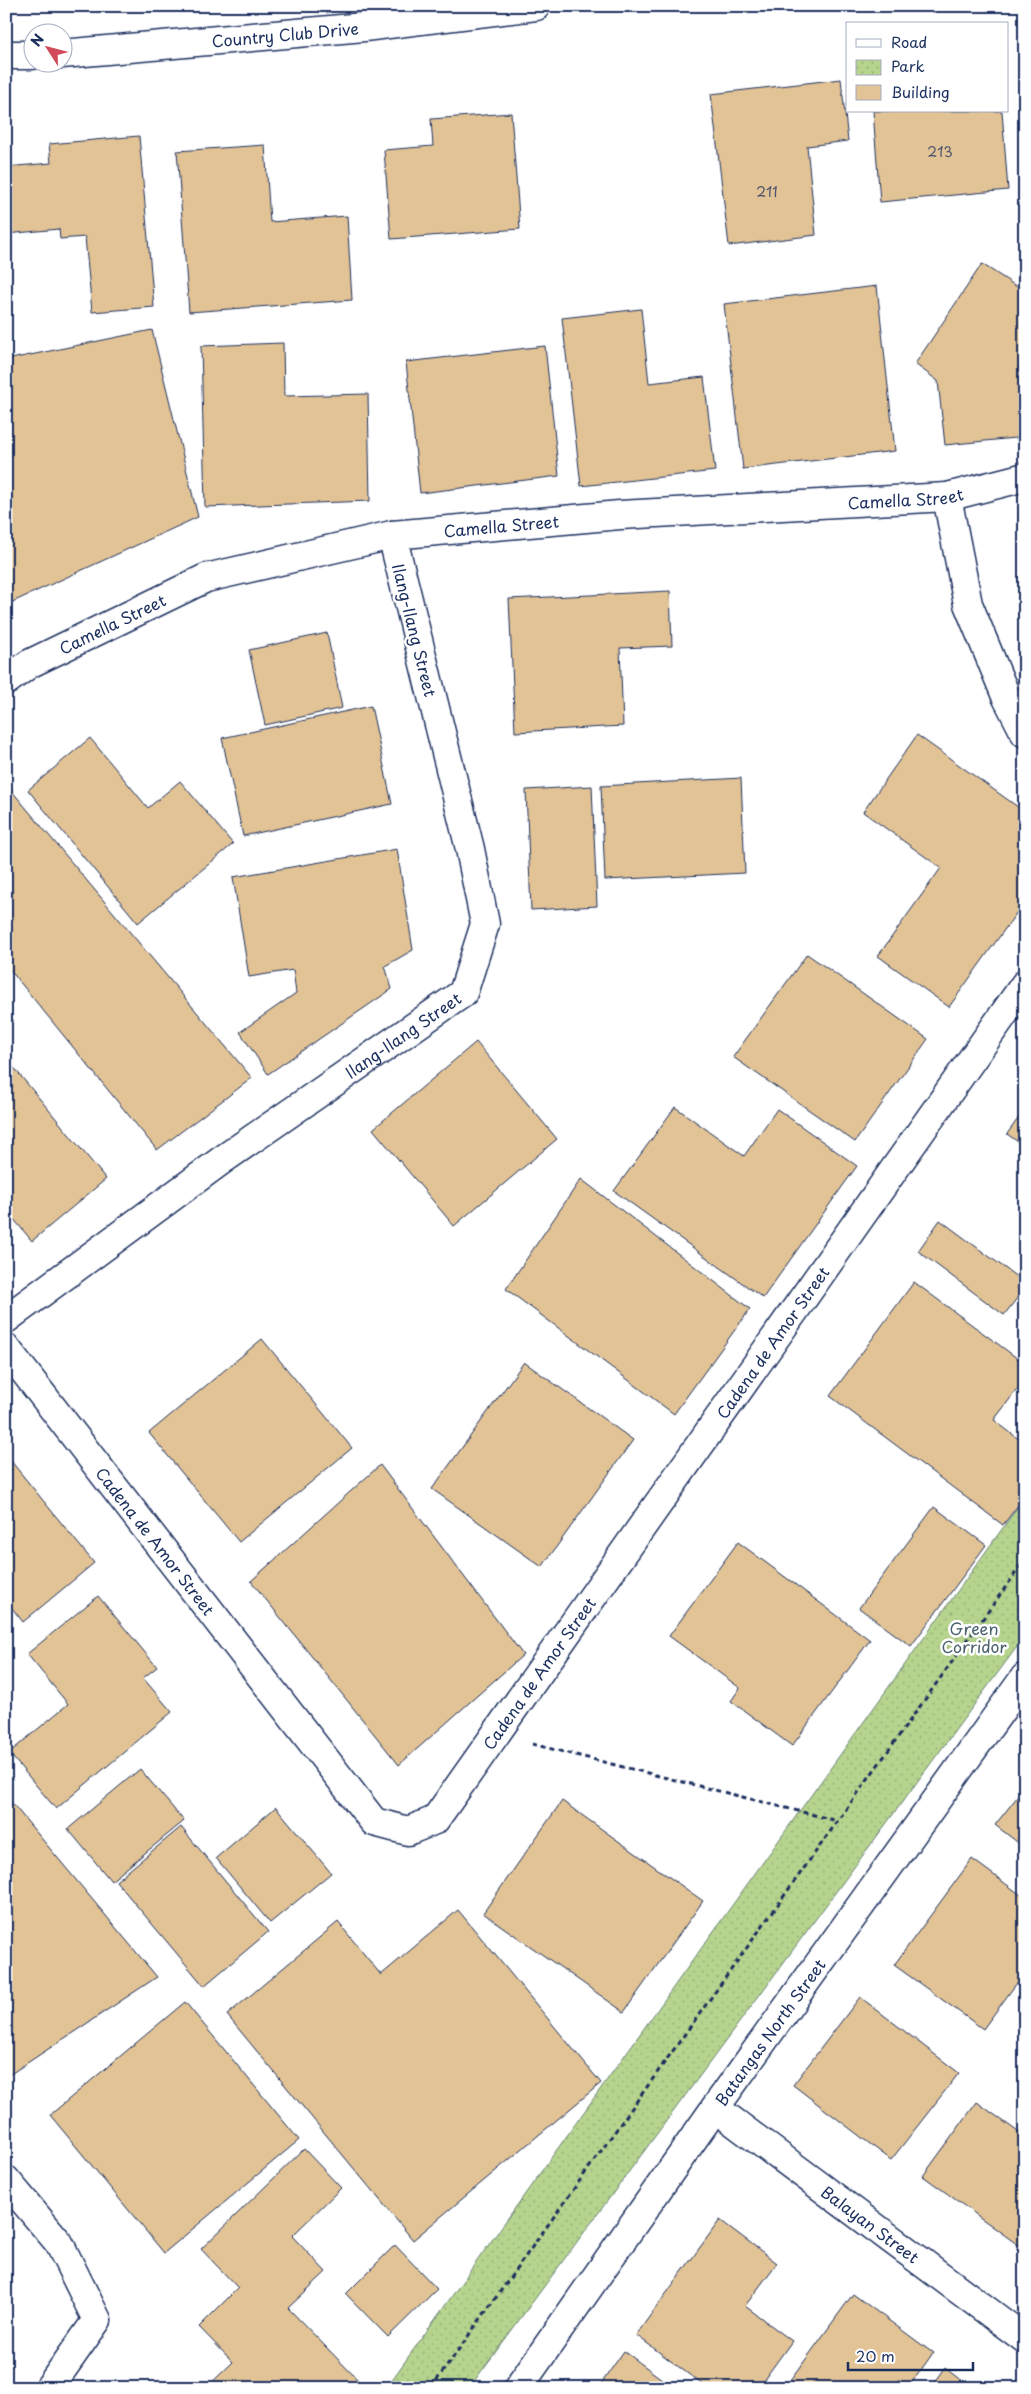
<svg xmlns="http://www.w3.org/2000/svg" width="1031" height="2394" font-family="'Playpen Sans',sans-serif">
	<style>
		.park { fill: url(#park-dots); stroke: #688276 }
		.building { fill: #e2c395; stroke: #1b2f5e }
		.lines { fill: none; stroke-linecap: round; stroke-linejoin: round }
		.street-casing { stroke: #1b2f5e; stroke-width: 31 }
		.secondary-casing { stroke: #1b2f5e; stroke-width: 31 }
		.path { stroke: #1b2f5e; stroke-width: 3; stroke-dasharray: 5 4; stroke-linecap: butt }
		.street { stroke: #fff; stroke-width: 28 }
		.secondary { stroke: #fff; stroke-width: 28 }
		.labels { text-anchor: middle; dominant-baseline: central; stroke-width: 5; stroke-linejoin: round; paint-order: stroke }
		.number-label { font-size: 14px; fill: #4d546c }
		.street-label { font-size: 16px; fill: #1b2f5e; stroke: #fff }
		.park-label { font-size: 16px; fill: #4a616c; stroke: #fff }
	</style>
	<defs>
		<pattern id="park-dots" width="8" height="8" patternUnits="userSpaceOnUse" patternTransform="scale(1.25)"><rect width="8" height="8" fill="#b6d48d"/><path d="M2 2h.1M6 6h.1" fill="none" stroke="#9cb67c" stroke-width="1.8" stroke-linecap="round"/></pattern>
	</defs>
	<rect width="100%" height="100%" fill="#fff"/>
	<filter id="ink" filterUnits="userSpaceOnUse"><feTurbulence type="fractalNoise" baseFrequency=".02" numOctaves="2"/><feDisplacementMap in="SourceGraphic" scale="10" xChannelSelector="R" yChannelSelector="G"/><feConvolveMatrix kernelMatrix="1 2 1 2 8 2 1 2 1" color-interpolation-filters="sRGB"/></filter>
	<g filter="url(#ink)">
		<!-- park -->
		<path class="park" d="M1025,1497v139l-556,752h-83z"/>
		<!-- building -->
		<path class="building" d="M841,79l7,62 -41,5 9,89 -87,11 -18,-152z
			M873,111h129l6,79 -128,12z
			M511,113l9,116 -129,10 -7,-89 49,-4 -2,-27z
			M139,136l15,171 -62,5 -7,-75 -25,2 -1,-10 -53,5v-67l45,-4 -2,-19z
			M265,145l5,77 77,-6 5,84 -163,12 -12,-161z
			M982,264l43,28v145l-80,8 -7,-64 -23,-17z
			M877,286l18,165 -152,18 -19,-165z
			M641,309l8,74 55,-6 11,94 -134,15 -19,-168z
			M152,330l46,187 -192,88v-245z
			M283,343l1,53 84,-2 2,107 -165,6 -4,-161z
			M545,346l14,130 -139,17 -14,-131z
			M670,591l2,55 -52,2 3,78 -108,6 -6,-133z
			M327,633l15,75 -77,17 -16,-75z
			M371,706l21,98 -149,32 -21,-98z
			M917,735l108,77v89l-76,106 -71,-51 63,-88 -78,-56z
			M90,738l58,70 32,-27 53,63 -95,79 -110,-133z
			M741,778l4,95 -140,7 -4,-94z
			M6,784l246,294 -95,72 -151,-185z
			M592,786l5,120 -66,4 -5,-120z
			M397,849l16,101 -28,16 7,23 -124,85 -28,-42 56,-39 -3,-23 -44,7 -16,-100z
			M807,954l121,85 -73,103 -122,-85z
			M476,1042l81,97 -103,87 -81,-97z
			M10,1063l96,116 -74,62 -26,-31v-144z
			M675,1107l69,49 33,-47 80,57 -94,132 -149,-107z
			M1025,1109v38l-18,-13z
			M581,1179l169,130 -76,105 -168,-125z
			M940,1220l85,63v5l-21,27 -86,-64z
			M914,1282l111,82v15l-31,41 31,24v52l-22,29 -173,-129z
			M262,1339l90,109 -113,94 -90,-109z
			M524,1362l109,78 -91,127 -110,-78z
			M6,1455l88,108 -71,59 -11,-14 -6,4z
			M380,1465l143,190 -124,110 -148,-184z
			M934,1507l52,38 -75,101 -52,-38z
			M738,1542l132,98 -78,106 -61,-45 9,-13 -71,-52z
			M98,1596l59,71 -14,11 29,34 -116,97 -47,-56 59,-49 -41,-50z
			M140,1769l44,52 -73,60 -43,-52z
			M1025,1787v61l-30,-23z
			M6,1796l151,181 -151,100z
			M562,1801l141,100 -79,111 -141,-99z
			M276,1807l55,66 -61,50 -54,-65z
			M181,1827l87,105 -64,54 -88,-105z
			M972,1859l53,39v74l-42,57 -89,-64z
			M458,1910l143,173 -188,157 -186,-225 111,-93 43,53z
			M860,1997l99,76 -68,87 -98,-75z
			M185,2002l114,138 -135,113 -114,-138z
			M977,2102l48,35v113l-102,-74z
			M304,2149l37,39 -49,48 34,36 -38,36 74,76 -4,4h-152l27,-26 -34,-35 39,-39 -37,-39z
			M720,2220l57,43 -32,43 47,35 -34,47h-51l-71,-53z
			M395,2245l42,44 -49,48 -42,-43z
			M853,2294l80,59 -25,35h-123z
			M624,2351l50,37h-76z
			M945,2368l26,20h-40z"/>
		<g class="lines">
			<!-- street casing -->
			<g class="street-casing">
				<g id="street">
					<path d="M947,497l21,107 38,92 19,37"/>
					<path id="s1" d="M6,681l23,-17 177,-86 186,-43 228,-20 327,-18 78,-20"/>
					<path id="s2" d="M6,1319l216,-159 241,-167 22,-69 -15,-75 -78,-314"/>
					<path id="s3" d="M6,1348l368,474 34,9 27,-11 590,-836"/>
					<path id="s4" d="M715,2108l310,231"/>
					<path d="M6,2180l53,63 38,77 -48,68"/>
					<path id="s5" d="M518,2388l197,-280 310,-431"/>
				</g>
			</g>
			<!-- secondary casing -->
			<g class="secondary-casing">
				<g id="secondary">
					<path id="s6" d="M62,54l302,-27 172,-21"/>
					<path d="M6,55h26"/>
				</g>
			</g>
			<!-- path -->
			<path class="path" d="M532,1744l306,77
				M431,2388l594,-828"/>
			<!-- street -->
			<use href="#street" class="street"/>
			<!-- secondary -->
			<use href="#secondary" class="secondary"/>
		</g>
	</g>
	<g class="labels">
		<!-- number labels -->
		<g class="number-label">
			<text x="940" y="151">213</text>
			<text x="767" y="191">211</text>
		</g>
		<!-- street labels -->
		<g class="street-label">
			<text stroke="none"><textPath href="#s6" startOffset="224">Country Club Drive</textPath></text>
			<text stroke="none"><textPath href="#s1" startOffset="931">Camella Street</textPath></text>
			<text stroke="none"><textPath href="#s1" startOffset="526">Camella Street</textPath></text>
			<text stroke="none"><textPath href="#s1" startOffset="121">Camella Street</textPath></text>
			<text transform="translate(415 630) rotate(76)">Ilang-Ilang Street</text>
			<text stroke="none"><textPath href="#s2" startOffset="488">Ilang-Ilang Street</textPath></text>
			<text stroke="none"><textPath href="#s3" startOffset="1249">Cadena de Amor Street</textPath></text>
			<text stroke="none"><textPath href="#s3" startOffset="244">Cadena de Amor Street</textPath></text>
			<text stroke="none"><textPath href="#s3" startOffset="844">Cadena de Amor Street</textPath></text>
			<text stroke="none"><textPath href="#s5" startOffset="436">Batangas North Street</textPath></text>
			<text stroke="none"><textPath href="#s4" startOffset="194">Balayan Street</textPath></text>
		</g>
		<!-- park labels -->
		<g class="park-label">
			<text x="974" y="1628">Green<tspan x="974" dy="18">Corridor</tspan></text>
		</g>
	</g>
	<!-- margin -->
	<rect width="1031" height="2394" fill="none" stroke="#fff" stroke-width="25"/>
	<rect x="12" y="12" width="1006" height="2369" fill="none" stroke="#1b2f5e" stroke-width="2" filter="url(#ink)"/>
	<!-- legend -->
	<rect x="846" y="22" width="162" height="90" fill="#ffffff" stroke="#a4acbf"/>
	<rect x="856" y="39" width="25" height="8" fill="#ffffff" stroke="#a4acbf"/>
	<text x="891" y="48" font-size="15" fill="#1b2f5e">Road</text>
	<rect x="856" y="60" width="25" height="15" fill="url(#park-dots)" stroke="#a4acbf"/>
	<text x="891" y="72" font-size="15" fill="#1b2f5e">Park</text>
	<rect x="856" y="85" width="25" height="15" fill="#e2c395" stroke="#a4acbf"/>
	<text x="891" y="98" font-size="15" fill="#1b2f5e">Building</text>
	<!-- north arrow -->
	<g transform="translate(48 48) rotate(306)"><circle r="24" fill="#ffffff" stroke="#a4acbf"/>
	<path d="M0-4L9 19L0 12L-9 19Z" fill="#d1495b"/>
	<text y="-8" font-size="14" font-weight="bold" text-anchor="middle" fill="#1b2f5e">N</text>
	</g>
	<!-- scale -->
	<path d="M848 2362v8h125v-8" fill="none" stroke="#1b2f5e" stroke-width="2.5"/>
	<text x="856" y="2362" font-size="15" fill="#1b2f5e" stroke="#ffffff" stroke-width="4" paint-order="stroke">20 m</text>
</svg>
